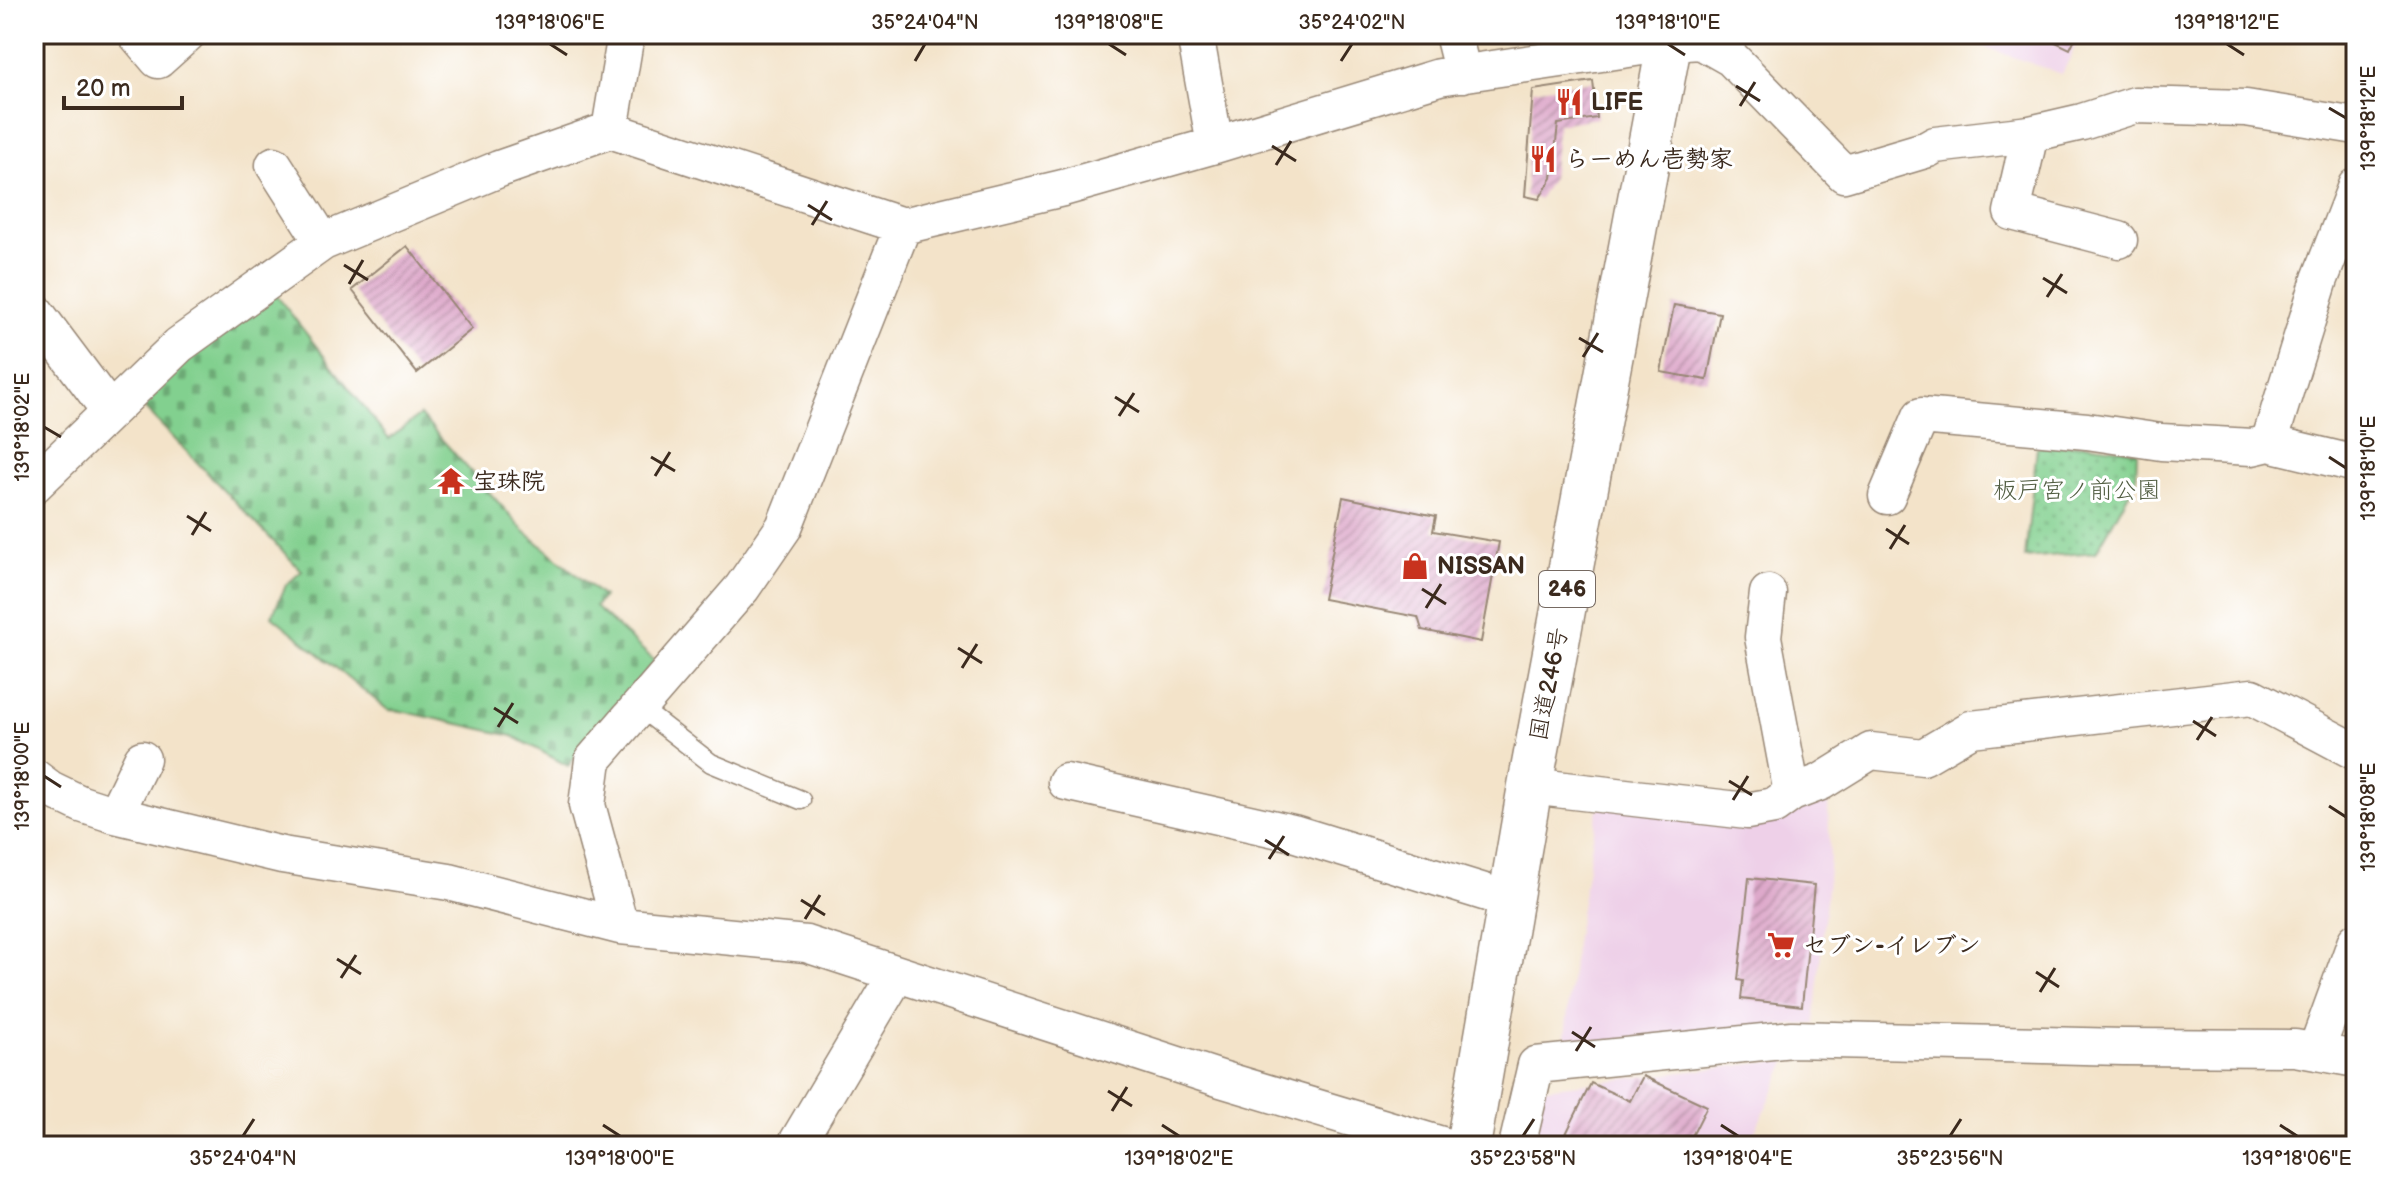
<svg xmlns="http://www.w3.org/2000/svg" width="2390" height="1180" font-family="'Balsamiq Sans','Klee One',sans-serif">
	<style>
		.built { fill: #eed0e8 }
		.cemetery { fill: url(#cemetery-stones); stroke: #5e7d56; stroke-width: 2 }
		.park { fill: url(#park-dots); stroke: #5e7d56; stroke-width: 2 }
		.building { fill: url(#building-hatch) }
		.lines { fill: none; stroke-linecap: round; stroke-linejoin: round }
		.service-casing { stroke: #978674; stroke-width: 21 }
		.minor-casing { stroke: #978674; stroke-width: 39 }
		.trunk-casing { stroke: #978674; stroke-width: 47 }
		.service { stroke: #fff; stroke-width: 18 }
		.minor { stroke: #fff; stroke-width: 36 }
		.trunk { stroke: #fff; stroke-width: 44 }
		.ticks { fill: none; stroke: #3b2a1e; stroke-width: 3 }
		.labels { text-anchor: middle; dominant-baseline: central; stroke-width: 6; stroke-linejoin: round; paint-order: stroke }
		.shield { fill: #fff; stroke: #766a62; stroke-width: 2 }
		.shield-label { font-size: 22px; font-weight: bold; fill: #3b2a1e }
		.poi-label { font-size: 24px; font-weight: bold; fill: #3b2a1e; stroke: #fff; text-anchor: start }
		.park-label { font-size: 24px; fill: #505c40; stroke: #fff }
		.street-label { font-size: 24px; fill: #3b2a1e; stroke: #fff }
		.neatline { fill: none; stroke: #3b2a1e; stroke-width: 3 }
		.ticks-label { font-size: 20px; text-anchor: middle; fill: #3b2a1e }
	</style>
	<defs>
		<pattern id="cemetery-stones" width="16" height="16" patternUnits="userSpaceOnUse" patternTransform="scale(2)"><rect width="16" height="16" fill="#82d08f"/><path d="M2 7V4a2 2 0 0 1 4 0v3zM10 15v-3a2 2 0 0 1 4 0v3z" fill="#6ca974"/></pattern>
		<pattern id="park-dots" width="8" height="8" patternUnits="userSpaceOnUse" patternTransform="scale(2)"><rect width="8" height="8" fill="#82d08f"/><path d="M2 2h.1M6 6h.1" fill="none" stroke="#6ca974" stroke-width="1.8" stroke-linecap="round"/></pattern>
		<pattern id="building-hatch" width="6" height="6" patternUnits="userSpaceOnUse" patternTransform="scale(2)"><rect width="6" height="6" fill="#dea9cb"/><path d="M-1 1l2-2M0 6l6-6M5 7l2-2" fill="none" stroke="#b58aa4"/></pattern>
	</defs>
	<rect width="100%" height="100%" fill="#fff"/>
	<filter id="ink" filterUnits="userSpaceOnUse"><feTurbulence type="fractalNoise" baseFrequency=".0125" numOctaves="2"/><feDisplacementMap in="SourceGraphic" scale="16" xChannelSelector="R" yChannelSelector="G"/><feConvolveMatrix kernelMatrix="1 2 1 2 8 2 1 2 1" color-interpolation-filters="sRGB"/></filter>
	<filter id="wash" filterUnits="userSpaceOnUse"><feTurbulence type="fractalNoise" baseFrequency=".006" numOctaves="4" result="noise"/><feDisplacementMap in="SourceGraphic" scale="32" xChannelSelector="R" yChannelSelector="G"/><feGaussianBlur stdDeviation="1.8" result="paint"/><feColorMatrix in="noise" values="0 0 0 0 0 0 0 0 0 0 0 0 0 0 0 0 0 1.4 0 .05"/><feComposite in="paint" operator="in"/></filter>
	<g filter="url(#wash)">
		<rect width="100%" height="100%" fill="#f3e3c9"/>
		<!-- built -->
		<path class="built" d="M1947,34h134l-19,40z
			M1811,803l17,1 2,54 -16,166 -108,5 -142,18 11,-104 23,-135z
			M1788,1060l-40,86h-219l16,-58z"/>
		<!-- cemetery -->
		<path class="cemetery" d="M273,291l116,148 31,-24 104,116 79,66 -8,10 60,54 -43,48 -44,57 -55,-30 -112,-25 -13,-1 -116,-94 14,-31 16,-14 -165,-171z"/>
		<!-- park -->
		<path class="park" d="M2086,444l51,7 -1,29 -40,72 -71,6 12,-111z"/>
		<g id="blocks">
			<!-- building -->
			<path class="building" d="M2039,34h38l-7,15z
				M1593,81l4,37 -39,6 -6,54 -13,21 -14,-3 8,-106z
				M407,246l65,83 -55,44 -65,-83z
				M1674,305l46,8 -13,67 -46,-8z
				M1343,497l93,19 -3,15 66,11 -18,100 -59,-12 -4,-13 -95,-18z
				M1749,878l65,7 -12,121 -61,-7 2,-18 -5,-1z
				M1643,1076l64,30 -20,40h-127l31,-63 39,18z"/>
		</g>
	</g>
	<g filter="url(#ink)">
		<use href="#blocks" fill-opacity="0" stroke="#978674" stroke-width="2"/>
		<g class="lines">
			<!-- service casing -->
			<g class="service-casing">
				<path id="service" d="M639,707l72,56 90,37"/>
			</g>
			<!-- minor casing -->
			<g class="minor-casing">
				<path id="minor" d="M136,34l22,26 29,-26
					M1195,34l20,111
					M1453,34l10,40
					M610,130l16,-96
					M2030,134l-18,78 107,28
					M274,165l49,77
					M34,310l75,100
					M2269,443l51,-164 36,-93
					M34,485l145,-140 144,-103 176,-73 111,-39 293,96 160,-38 152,-43 224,-68 230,-34 32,-2 30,17 113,116 84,-25 7,-4 95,-11 52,-12 53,-17 111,3 110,18
					M1887,496l34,-80 166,15 74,11 91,5 17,-4 87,21
					M1768,593l-5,44 29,156
					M34,777l16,12 31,15 34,11 167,40 167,27 171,44 186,18 415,135 224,67
					M1066,782l227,51 217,67
					M1530,786l217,25 27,-5 18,-13 29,-11 50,-31 52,6 48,-28 281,-32 104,55
					M115,815l27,-56
					M620,926l-33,-121 6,-45 149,-172 42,-61 119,-301
					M2316,1051l40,-110
					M795,1146l102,-172
					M1517,1146l19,-81 256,-26 331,8 172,1 61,11"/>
			</g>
			<!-- trunk casing -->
			<g class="trunk-casing">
				<path id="trunk" d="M1468,1146l62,-360 141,-752"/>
			</g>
			<!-- service -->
			<use href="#service" class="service"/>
			<!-- minor -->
			<use href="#minor" class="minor"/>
			<!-- trunk -->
			<use href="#trunk" class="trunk"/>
		</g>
	</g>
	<!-- ticks -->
	<path class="ticks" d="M550,44l17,11M1109,44l17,11M1668,44l17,11M2227,44l17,11M915,61l10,-17M1341,61l11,-17M1736,86l24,15M1740,106l15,-24M2329,108l17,10M1272,146l24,15M1276,165l15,-24M808,205l24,15M812,225l15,-24M344,265l24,15M2043,278l24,15M349,284l14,-24M2047,297l15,-23M1579,338l24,14M1583,357l15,-24M1115,397l24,15M1119,416l15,-23M44,427l17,10M651,457l24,14M2329,457l17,11M655,476l15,-24M187,516l24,15M1886,529l23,15M192,535l14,-23M1890,549l15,-24M1422,589l24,15M1426,608l15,-24M958,648l24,15M962,668l15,-24M494,708l24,15M2193,721l23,15M498,727l15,-24M2197,740l15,-23M44,776l17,11M1729,781l23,14M1733,800l15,-24M2329,806l17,11M1265,840l24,15M1269,859l15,-23M801,900l24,15M805,919l15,-24M337,959l24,15M2036,972l23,15M341,978l15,-23M2040,992l15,-24M1572,1032l23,15M1576,1051l15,-24M1108,1091l24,15M1112,1111l15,-24M603,1125l17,11M1162,1125l17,11M1721,1125l17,11M2280,1125l17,11M243,1136l11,-17M1523,1136l11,-17M1950,1136l11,-17"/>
	<!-- icons -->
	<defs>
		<g id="restaurant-bare" transform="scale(2.16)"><path d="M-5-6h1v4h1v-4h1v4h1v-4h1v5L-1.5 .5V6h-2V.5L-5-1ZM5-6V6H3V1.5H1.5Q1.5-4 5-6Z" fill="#c8321e" stroke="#fff" stroke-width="2.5" paint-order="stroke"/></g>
		<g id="temple-bare" transform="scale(2.16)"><path d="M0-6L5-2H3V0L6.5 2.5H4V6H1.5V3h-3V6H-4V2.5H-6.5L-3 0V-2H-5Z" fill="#c8321e" stroke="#fff" stroke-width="2.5" paint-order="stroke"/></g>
		<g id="shop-bare" transform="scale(2.16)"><path d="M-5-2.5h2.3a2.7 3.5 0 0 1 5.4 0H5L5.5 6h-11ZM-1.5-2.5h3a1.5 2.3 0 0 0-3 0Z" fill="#c8321e" stroke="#fff" stroke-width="2.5" paint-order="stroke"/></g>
		<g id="supermarket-bare" transform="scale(2.16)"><path d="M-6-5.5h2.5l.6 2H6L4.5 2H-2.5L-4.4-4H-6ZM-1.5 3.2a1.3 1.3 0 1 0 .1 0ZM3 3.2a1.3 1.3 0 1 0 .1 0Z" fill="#c8321e" stroke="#fff" stroke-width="2.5" paint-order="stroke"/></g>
	</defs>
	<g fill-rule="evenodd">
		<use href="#restaurant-bare" x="1569" y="102"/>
		<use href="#restaurant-bare" x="1543" y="159"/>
		<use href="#temple-bare" x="451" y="481"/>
		<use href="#shop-bare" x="1415" y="566"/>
		<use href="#supermarket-bare" x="1781" y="945"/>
	</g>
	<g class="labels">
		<!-- shield labels -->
		<rect class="shield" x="1539" y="571" width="56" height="36" rx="6"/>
		<g class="shield-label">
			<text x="1567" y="589">246</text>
		</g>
		<!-- poi labels -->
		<g class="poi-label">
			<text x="1591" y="102">LIFE</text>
			<text x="1565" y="159">らーめん壱勢家</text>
			<text x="473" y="481">宝珠院</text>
			<text x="1437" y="566">NISSAN</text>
			<text x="1803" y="945">セブン-イレブン</text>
		</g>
		<!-- park labels -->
		<g class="park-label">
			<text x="2077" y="490">板戸宮ノ前公園</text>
		</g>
		<!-- street labels -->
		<g class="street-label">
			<text transform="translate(1549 684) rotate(-79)">国道246号</text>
		</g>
	</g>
	<!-- margin -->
	<rect width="2390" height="1180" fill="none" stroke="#fff" stroke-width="88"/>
	<!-- scale -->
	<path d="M64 96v12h118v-12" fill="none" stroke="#3b2a1e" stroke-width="4"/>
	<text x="76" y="96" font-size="24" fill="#3b2a1e" stroke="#ffffff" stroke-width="6" paint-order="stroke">20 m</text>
	<rect x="44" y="44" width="2302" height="1092" class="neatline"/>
	<g class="ticks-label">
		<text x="550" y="29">139°18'06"E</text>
		<text x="925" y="29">35°24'04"N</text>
		<text x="1109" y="29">139°18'08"E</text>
		<text x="1352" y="29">35°24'02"N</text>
		<text x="1668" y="29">139°18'10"E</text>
		<text x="2227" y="29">139°18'12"E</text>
		<text transform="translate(2368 118) rotate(-90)" y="7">139°18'12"E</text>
		<text transform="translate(22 427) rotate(-90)" y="7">139°18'02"E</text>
		<text transform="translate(2368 468) rotate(-90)" y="7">139°18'10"E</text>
		<text transform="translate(22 776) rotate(-90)" y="7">139°18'00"E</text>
		<text transform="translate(2368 817) rotate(-90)" y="7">139°18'08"E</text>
		<text x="243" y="1165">35°24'04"N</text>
		<text x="620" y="1165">139°18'00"E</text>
		<text x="1179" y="1165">139°18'02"E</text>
		<text x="1523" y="1165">35°23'58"N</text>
		<text x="1738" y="1165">139°18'04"E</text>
		<text x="1950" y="1165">35°23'56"N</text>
		<text x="2297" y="1165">139°18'06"E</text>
	</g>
</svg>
